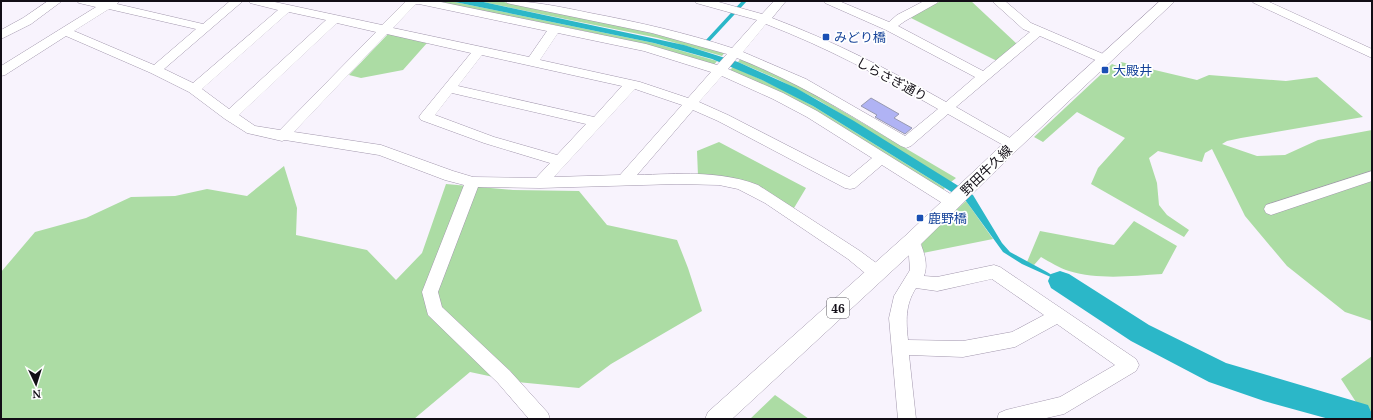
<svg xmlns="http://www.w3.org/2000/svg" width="1373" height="420" font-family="'Noto Serif','Noto Sans JP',serif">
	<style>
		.green { fill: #acdca4 }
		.water { fill: #2bb7c8 }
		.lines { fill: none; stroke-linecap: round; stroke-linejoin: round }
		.stream { stroke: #2bb7c8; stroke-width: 4.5 }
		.river { fill: #2bb7c8; fill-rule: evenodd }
		.building { fill: #b0b3f4; stroke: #9799b1 }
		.minor-casing { stroke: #a297ad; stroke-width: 1 }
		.major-casing { stroke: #a297ad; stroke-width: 1 }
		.minor { fill: #fff; fill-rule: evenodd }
		.major { fill: #fff; fill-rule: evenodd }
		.transit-dot { fill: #1a4fb4; stroke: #fff; stroke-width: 1.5 }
		.labels { text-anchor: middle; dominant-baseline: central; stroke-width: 3.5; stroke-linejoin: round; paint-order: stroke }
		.shield { fill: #fff; stroke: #59565c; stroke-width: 1 }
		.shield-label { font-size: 12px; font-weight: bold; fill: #120e16 }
		.transit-label { font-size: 13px; fill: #164399; stroke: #fff; text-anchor: start }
		.street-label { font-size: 13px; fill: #120e16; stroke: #fff }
	</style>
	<rect width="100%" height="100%" fill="#f8f3fd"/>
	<!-- green -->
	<path class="green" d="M431,1h19l204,42 63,18 -3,4c-92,-30 -189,-45 -283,-64z
		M478,1h21l141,29 85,22 -3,4 -64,-18z
		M941,1h30l46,43 -20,17 -88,-44z
		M388,34l39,9 -24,27 -42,8 -12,-3z
		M741,58l47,21 168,99 -5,4 -133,-82 -43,-22 -37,-16z
		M1121,62l76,18 12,-5 77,6 31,-4 46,40 -122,21 -14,3 -5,3 35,12 28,-1 33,-15 54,-10v191l-27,-9 -58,-46 -42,-50 -33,-67 -7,4 -3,9 -44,-11 -9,7 8,25 2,22 8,10 22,15 -5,7 -93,-53 7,-16 27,-30 -48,-26 -34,30 -9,-5 78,-73 5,2z
		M733,67l47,21 33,18 132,82 -4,3 -212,-120z
		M719,142l87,46 -12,20 -18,-9 -78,-23 -1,-25z
		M284,166l13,42 -1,27 71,15 29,30 26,-27 24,-69 67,6 66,1 28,34 70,15 11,28 14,43 -91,53 -32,24 -62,-6 -47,-10 -56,47h-413v-147l34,-40 51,-14 45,-21 44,-1 32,-7 40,7z
		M966,201l27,38 -70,14 -2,-11z
		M1134,221l43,25 -15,28c-31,2 -63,6 -93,-3 -10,-3 -19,-9 -28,-14l-7,8 -7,-3 13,-31 74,14z
		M1372,356v63h-5l-26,-40z
		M775,395l34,24h-59z"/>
	<!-- water -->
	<path class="water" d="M450,1h29l205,44 54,17 58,26 58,33 119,74 29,48 8,9 37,20 40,25 -2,2 -30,-20 -33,-15 -19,-12 -37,-51 -153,-95 -51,-26 -50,-21 -58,-16z
		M742,1h5l-38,41 -4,-1z"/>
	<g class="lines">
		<!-- stream -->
		<path class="stream" d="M1358,414l14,5"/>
		<!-- river -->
		<path class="river" d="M1060,271l9,3 80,51 77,38 142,42 4,9 -2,5h-41l-65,-18 -55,-19 -78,-41 -80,-53 -3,-7 3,-7z"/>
	</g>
	<!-- building -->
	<path class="building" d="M871,98l28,16 -5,4 18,10 -7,6 -30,-17 2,-2 -16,-9z"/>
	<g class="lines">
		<!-- minor casing -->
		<g class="minor-casing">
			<path id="minor" d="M48,1h14l-31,23 -30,15v-9l22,-12z
				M77,1h42l-2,3 86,20 27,-23h13l-79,68 29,14 85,-73 -28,-7 -2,-2h22l112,24 24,-24h30l210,43 71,21 10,-11 -75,-21 -141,-29 -4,-1 -2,-2c29,0 56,6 85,12 48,9 96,20 142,35l25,-28 -61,-17 -2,-2h21l47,13 12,-13h12l-14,17c61,23 118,52 174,84l29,-25 -89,-47 -61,-27 -2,-2h16l50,21 8,-7 27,-14h15l-2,2 -32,18 -7,5 85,45 47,-39 -7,-3 -31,-28h13l26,22 77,33 2,3 -2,3h-8l-60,-26 -84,71 61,35 2,3 -2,3 -5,2 -64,-36 -37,32 -5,2 -5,-2c-53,-33 -106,-65 -164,-88l-9,11 55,24 34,18 140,87 2,4 -2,4 -5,2 -5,-2 -65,-41 -27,23 -5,1 -5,-1 -127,-67 -25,-11 -56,65c41,-1 82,-5 121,10l102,66 23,17 2,5 -2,5 -6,2 -6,-2 -23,-19 -83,-56 -27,-14 -19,-4 -42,-1 -137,4 -62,-1 -40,105 4,15 68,64 38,42 2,6h-21l-31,-36 -70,-68 -6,-23 42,-107 -19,-5 -66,-25 -94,-15 -3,1 -35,-8 -22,-14 -36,-27 -38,-19 -85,-37 -61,39 -4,1v-10l95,-59 -17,-4zM416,4h3l128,27 -18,26 -136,-29zM109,9l87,20 -42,36 -80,-34zM289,12l37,8 -97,89 -27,-20zM337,23l39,9 -96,98 -25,-4 -16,-11zM766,24c60,23 116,53 172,85l-33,27 -99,-57 -63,-27zM558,33l86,18 67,21 -23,26 -48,-16 -100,-22zM387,34l84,19 -50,61 -2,3 2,3 63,23 66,20 -14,15 -63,-1 -20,-6 -72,-26 -87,-13zM482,55l140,31 -28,31 -136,-31zM722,76l51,23 34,18 65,41 -23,19 -121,-62 -29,-13zM635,89l47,16 -62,70 -66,2zM452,93l134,31 -29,31 -63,-18 -59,-22z
				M1252,1h15l105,48v9l-118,-55z
				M1372,171v10l-101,34 -5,-2 -2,-4 2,-4z
				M912,235l5,2c6,10 12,27 7,39l13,1 57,-12 6,2 136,92 3,6 -3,6 -72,43 -22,5h-45l2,-6 7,-3 54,-13 55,-32 -58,-41 -42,23 -52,10 -54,-2 7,64h-18l-9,-101 5,-22 16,-26 -1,-14 -5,-15 3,-4zM992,279l52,36 -32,17 -49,9 -55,-1c-2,-19 -3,-35 8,-52l21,3z"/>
		</g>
		<!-- major casing -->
		<g class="major-casing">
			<path id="major" d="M1160,1h15l-157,148 -99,97 -187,173h-27l3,-7 197,-176 101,-95z"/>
		</g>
		<!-- minor -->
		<use href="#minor" class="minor"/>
		<!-- major -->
		<use href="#major" class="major"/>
	</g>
	<!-- markers -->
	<g class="transit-dot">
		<rect x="822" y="33" width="8" height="8" rx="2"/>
		<rect x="1101" y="66" width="8" height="8" rx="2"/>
		<rect x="916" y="214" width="8" height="8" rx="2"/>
	</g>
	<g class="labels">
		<!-- shield labels -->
		<rect class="shield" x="827" y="298" width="22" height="20" rx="3"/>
		<g class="shield-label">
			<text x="838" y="308">46</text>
		</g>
		<!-- transit labels -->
		<g class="transit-label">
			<text x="834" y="37">みどり橋</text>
			<text x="1113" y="70">大殿井</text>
			<text x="928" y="218">鹿野橋</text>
		</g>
		<!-- street labels -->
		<g class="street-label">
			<text transform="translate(892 79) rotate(28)">しらさぎ通り</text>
			<text transform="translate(986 170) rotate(-44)">野田牛久線</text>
		</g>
	</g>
	<!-- border -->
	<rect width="1373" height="420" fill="none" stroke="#120e16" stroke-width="4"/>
	<!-- north arrow -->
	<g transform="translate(36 384) rotate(176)" stroke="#ffffff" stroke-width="3" paint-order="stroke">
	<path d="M0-3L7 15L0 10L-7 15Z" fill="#120e16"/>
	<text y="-6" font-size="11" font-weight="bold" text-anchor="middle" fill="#120e16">N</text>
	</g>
</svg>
